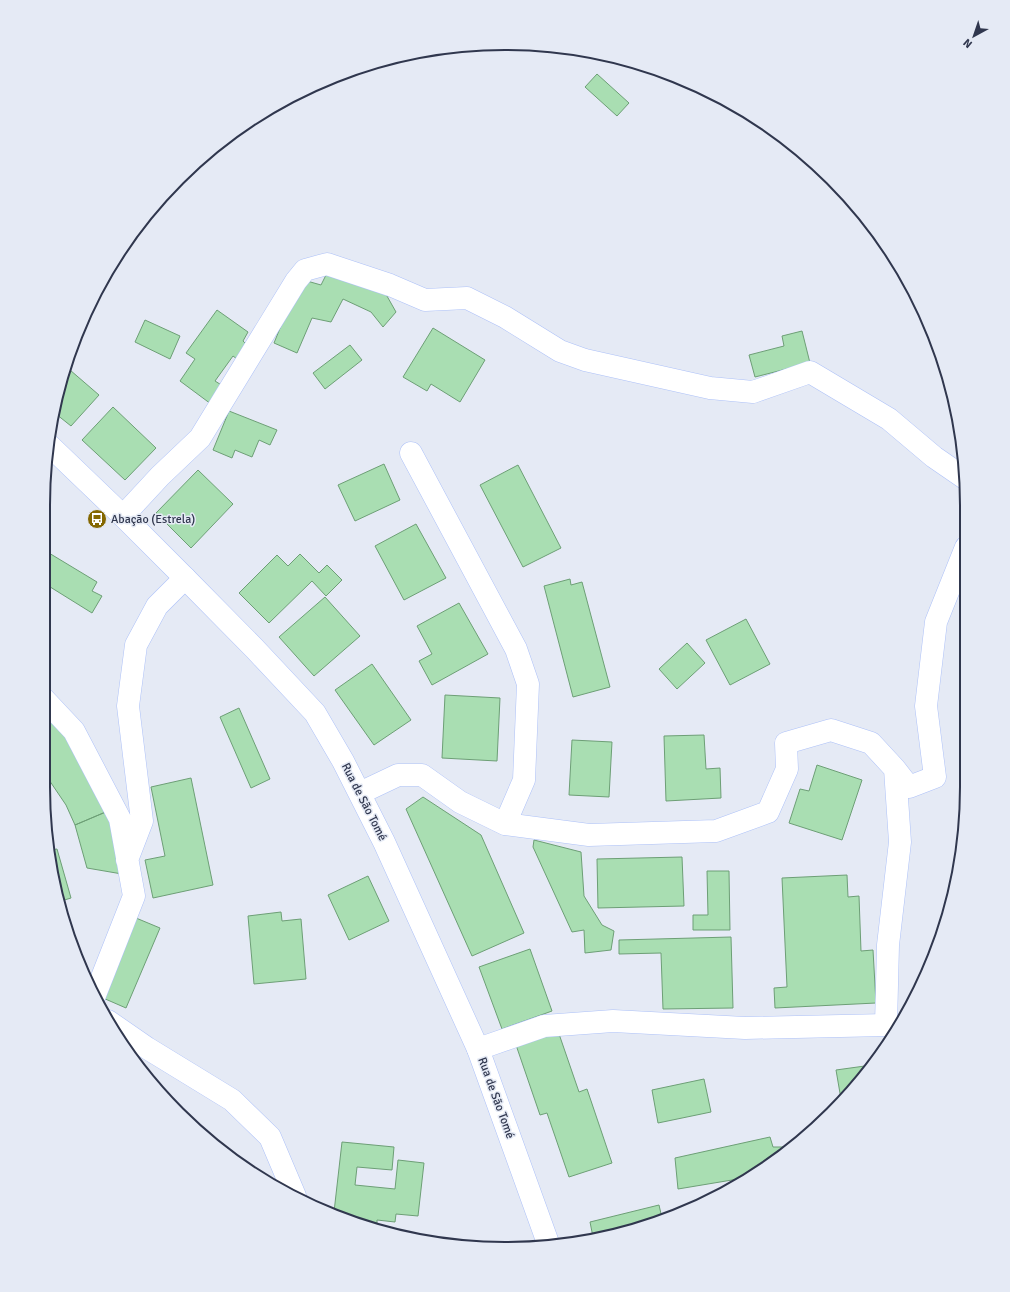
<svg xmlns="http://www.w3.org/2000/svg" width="1010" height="1292" font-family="Signika,sans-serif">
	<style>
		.building { fill: #a9deb2; stroke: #6d9f76 }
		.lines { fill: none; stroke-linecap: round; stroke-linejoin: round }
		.street-casing { stroke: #adc1f8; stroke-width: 23 }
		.secondary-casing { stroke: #adc1f8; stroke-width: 23 }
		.street { stroke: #fff; stroke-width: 22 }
		.secondary { stroke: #fff; stroke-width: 22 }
		.labels { text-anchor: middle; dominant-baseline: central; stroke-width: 3; stroke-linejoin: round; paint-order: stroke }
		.poi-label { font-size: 12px; fill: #30374e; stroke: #e5eaf5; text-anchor: start }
		.street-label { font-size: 12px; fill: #30374e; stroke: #e5eaf5 }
		.rim { fill: none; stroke: #30374e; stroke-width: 2 }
	</style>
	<rect width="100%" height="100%" fill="#e5eaf5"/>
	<!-- building -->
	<path class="building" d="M597,74l32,29 -12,13 -32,-29z
		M328,271l55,18 13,23 -13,15 -12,-15 -28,-13 -12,23 -19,-4 -15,35 -23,-10 26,-64 21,6z
		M217,310l31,22 -5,9 4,4 -10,14 -4,-3 -18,25 8,5 -12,18 -31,-23 15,-22 -9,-6z
		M145,320l35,16 -10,23 -35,-17z
		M433,328l52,32 -25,42 -29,-18 -4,7 -24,-14z
		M802,331l8,32 -55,14 -6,-22 35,-9 -2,-10z
		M350,345l12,15 -37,29 -12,-16z
		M70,370l29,25 -28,31 -15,-12 7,-36z
		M113,407l43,41 -31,32 -43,-40z
		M229,411l48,19 -7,15 -11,-5 -7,17 -17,-7 -3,8 -19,-8z
		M384,464l16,36 -45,21 -17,-36z
		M518,465l43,83 -38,19 -43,-82z
		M198,470l35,34 -42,44 -35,-35z
		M416,524l30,54 -42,22 -29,-54z
		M44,550l53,32 -5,9 10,5 -10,17 -45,-28 -3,6z
		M300,554l19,19 8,-8 15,15 -16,16 -14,-15 -43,42 -30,-30 38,-38 11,11z
		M570,579l1,6 11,-3 28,105 -37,10 -29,-111z
		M325,597l35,39 -46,40 -35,-39z
		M459,603l29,51 -56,31 -13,-24 13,-7 -15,-28z
		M746,619l24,45 -40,21 -24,-45z
		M687,643l18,20 -28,26 -18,-20z
		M372,664l39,56 -37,25 -39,-55z
		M445,695l55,3 -3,63 -55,-3z
		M239,708l31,71 -19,9 -31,-71z
		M43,709l17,15 48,87 -33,14 -9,-20 -23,-34z
		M704,735l2,34 14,-1 1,30 -55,3 -2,-65z
		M572,740l40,2 -3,55 -40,-2z
		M817,765l45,15 -20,60 -53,-17 11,-34 9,2z
		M191,778l22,107 -60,13 -8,-38 20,-4 -14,-69z
		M423,797l58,38 43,98 -52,23 -66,-147z
		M108,811l14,63 -35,-6 -12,-43z
		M534,840l47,12 3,44 18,29 12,6 -3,19 -26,3 -1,-23 -12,2 -39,-85z
		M57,849l14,49 -13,4 -7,-52z
		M682,857l2,49 -86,2 -1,-49z
		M707,871h22l1,59h-37v-15h15z
		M847,875l1,22 11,-1 2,55 12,-1 3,53 -101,5 -1,-20 13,-1 -5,-109z
		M368,876l21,45 -40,19 -21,-45z
		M281,912l1,9 19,-2 5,60 -52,5 -6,-68z
		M136,918l24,10 -34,80 -23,-10z
		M731,937l2,71 -70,1 -2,-56 -42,1v-14z
		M530,949l22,62 -50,18 -23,-62z
		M558,1031l21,61 8,-3 25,74 -43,14 -22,-64 -7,2 -24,-70z
		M872,1065l-28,33 -3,1 -5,-29z
		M704,1079l7,33 -53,11 -6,-33z
		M770,1137l3,10h16l-39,30 -72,12 -3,-31z
		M342,1142l52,5 -2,23 -35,-3 -2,18 40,4 3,-29 26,3 -6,53 -22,-2 -1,8 -18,-2v6l-12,-1 -31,-13z
		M659,1205l3,13 -37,15 -32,4 -3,-15z"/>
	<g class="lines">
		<!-- street casing -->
		<g class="street-casing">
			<path id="street" d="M411,453l105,196 12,35 -4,96 -19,44
				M123,516l37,-40 40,-38 96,-157 9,-11 22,-6 63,21 35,15 42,-2 38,19 55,34 25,9 125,28 43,4 57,-20 79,47 45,38 32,22
				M43,698l31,33 46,88 14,77 -39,99
				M360,793l38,-18h24l38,27 45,22 84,11 127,-4 52,-19 19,-43 -1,-26 45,-13 40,13 24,26 14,18 26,-10 -9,-71 10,-84 30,-75
				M127,860l15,-39 -14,-115 8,-61 21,-39 28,-28
				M108,1021l39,27 85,52 38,37 25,59
				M478,1049l66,-23 69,-5 132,7 141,-3 2,-80 12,-103 -5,-73"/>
		</g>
		<!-- secondary casing -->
		<g class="secondary-casing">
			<path id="secondary" d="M50,446l73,70 62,62 70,71 60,64 28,48 41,81 94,207 70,194"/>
		</g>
		<!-- street -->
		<use href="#street" class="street"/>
		<!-- secondary -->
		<use href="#secondary" class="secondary"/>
	</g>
	<!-- icons -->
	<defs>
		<g id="bus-disc" transform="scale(1)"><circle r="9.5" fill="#846700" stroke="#e5eaf5"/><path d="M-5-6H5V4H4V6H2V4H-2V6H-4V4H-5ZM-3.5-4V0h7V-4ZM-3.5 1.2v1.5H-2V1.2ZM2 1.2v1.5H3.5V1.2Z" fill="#fff"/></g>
	</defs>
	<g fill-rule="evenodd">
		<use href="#bus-disc" x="97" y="519"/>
	</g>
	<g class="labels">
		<!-- poi labels -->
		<g class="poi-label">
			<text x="111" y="519">Abação (Estrela)</text>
		</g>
		<!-- street labels -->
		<g class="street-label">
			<text transform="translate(364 802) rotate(63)">Rua de São Tomé</text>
			<text transform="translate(496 1098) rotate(70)">Rua de São Tomé</text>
		</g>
	</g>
	<!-- crop -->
	<path d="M0 0H1010V1292H0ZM505 50H505A455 455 0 0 1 960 505V787A455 455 0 0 1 505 1242H505A455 455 0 0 1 50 787V505A455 455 0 0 1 505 50Z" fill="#e5eaf5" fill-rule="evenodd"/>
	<path class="rim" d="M505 50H505A455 455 0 0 1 960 505V787A455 455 0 0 1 505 1242H505A455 455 0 0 1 50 787V505A455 455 0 0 1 505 50Z"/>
	<!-- north arrow -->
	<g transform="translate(974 36) rotate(220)" stroke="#e5eaf5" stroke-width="3" paint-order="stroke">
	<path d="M0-3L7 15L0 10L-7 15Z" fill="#30374e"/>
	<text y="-6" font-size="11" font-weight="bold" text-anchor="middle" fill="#30374e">N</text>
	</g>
</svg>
